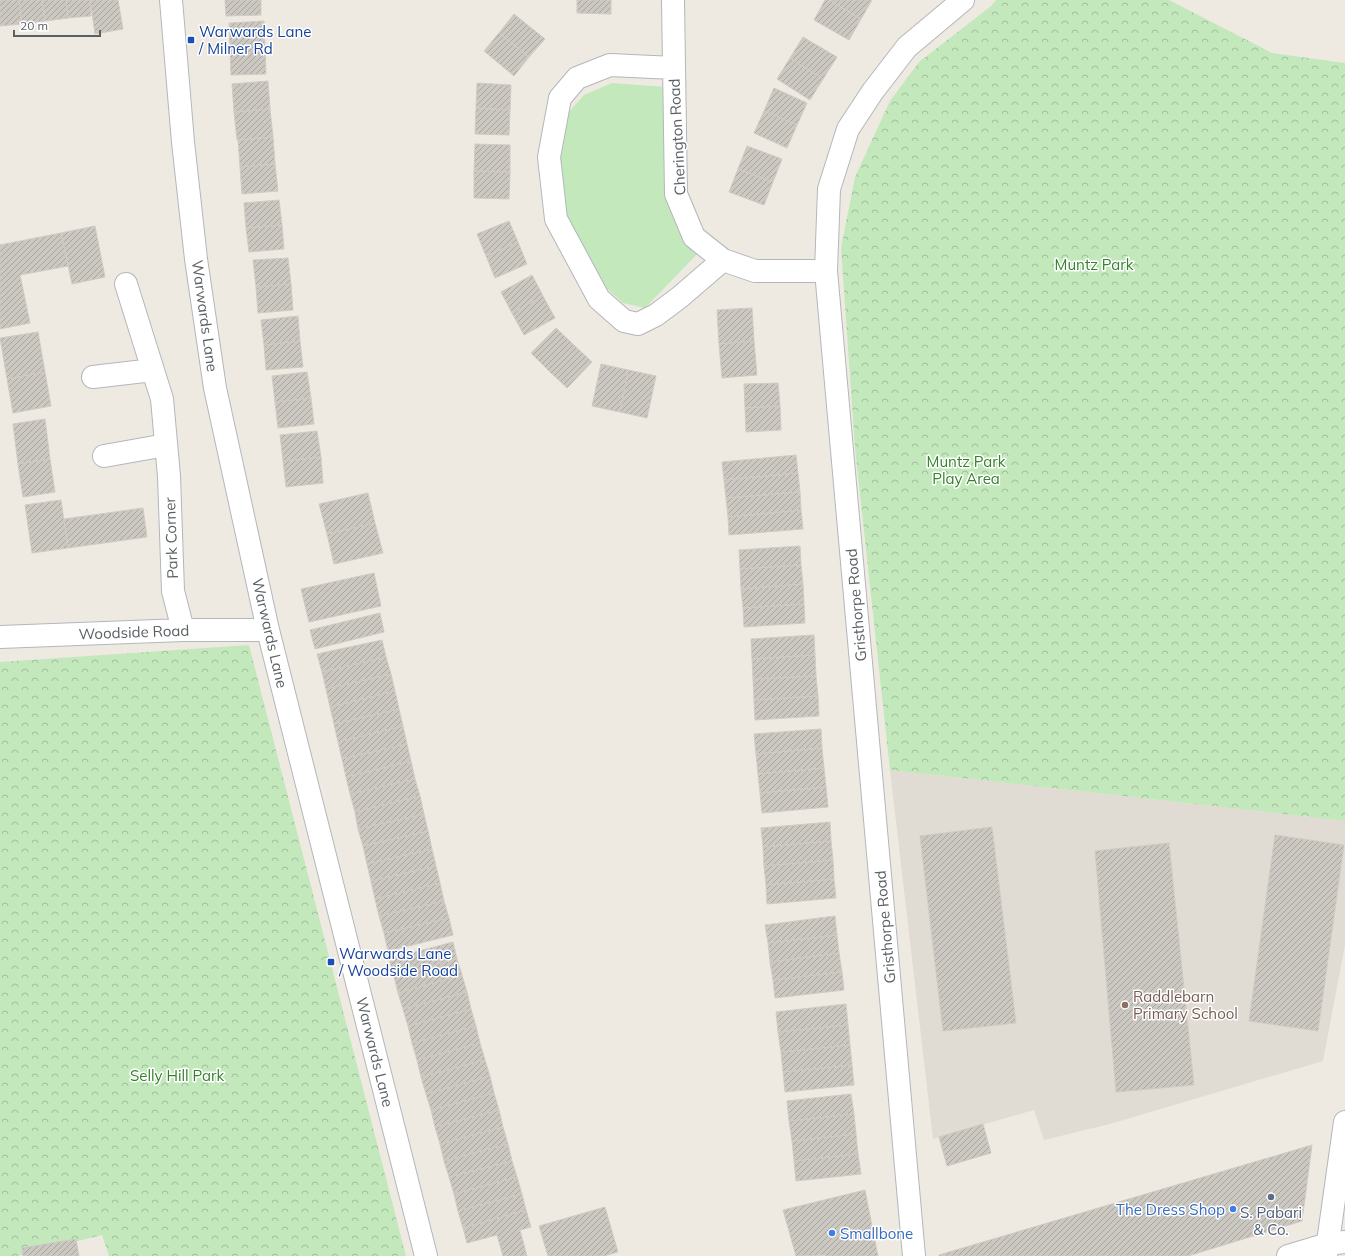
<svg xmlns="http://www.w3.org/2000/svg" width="1345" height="1256" font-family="Mulish,sans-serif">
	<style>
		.education { fill: #e0dbd3 }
		.grass { fill: #c3e8bc }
		.park { fill: url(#park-crowns) }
		.building { fill: url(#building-hatch); stroke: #d3cac0 }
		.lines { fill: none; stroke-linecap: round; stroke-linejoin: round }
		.minor-casing { stroke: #b3b7ba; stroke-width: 24 }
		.minor { stroke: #fff; stroke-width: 22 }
		.transit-dot { fill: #1a4fb4; stroke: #fff; stroke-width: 1.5 }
		.education-dot { fill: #8d6e63; stroke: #fff; stroke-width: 1.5 }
		.service-dot { fill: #5c6f8a; stroke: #fff; stroke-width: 1.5 }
		.shop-dot { fill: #3f7fe0; stroke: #fff; stroke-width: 1.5 }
		.labels { text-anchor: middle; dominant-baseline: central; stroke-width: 3; stroke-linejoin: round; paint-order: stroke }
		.transit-label { font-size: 15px; fill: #164399; stroke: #fff; text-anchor: start }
		.street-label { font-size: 15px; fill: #5a6064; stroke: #fff }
		.park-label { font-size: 15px; fill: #37812e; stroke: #fff }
		.education-label { font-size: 15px; fill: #785e54; stroke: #fff; text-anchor: start }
		.shop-label { font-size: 15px; fill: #366cbe; stroke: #fff; text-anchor: end }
		.service-label { font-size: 15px; fill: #4e5e75; stroke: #fff }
	</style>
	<defs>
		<pattern id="park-crowns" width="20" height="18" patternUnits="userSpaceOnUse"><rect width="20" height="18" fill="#c3e8bc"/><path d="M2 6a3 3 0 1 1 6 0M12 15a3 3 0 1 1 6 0" fill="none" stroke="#a1bf9c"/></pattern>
		<pattern id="building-hatch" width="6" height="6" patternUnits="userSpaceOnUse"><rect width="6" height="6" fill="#cbc7c1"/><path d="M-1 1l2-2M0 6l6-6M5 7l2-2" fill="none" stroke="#a8a5a0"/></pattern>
	</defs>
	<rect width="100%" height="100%" fill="#eeeae2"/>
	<!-- education -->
	<path class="education" d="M890,770l455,51v124l-22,116 -213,63 -66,16 -10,-30 -101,29z"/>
	<!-- grass -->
	<path class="grass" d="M612,83l54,4 -2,108 17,42 18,15 -54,56 -22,-5 -21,-19 -36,-69 -6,-53 9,-50 15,-17z"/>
	<!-- park -->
	<path class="park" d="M996,0h173l103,53 73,10v758l-455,-51 -35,-322 -14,-200 14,-71 35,-76 29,-39 72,-56z
		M249,645l157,611h-297l-7,-21 -84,21h-18v-594z"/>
	<!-- building -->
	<path class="building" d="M0,0h19l3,24 -22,2z
		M19,0h23l3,21 -23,3z
		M42,0h24l2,18 -23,3z
		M66,0h24l1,16 -23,2z
		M90,0h28l5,29 -28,5z
		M225,0h36v15l-35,1z
		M577,0h34v14l-34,-1z
		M825,0h4l32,19 -12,21 -35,-20z
		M829,0h43l-11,19z
		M514,14l31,25 -16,18 -30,-24z
		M264,21l1,27 -35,1 -1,-26z
		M499,33l30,24 -15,19 -30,-25z
		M803,37l34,20 -14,22 -33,-21z
		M265,48l1,26 -35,1 -1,-26z
		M790,58l33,21 -13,21 -33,-21z
		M268,81l2,28 -36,3 -2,-28z
		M477,83l34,2 -1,25 -34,-2z
		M774,88l33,15 -10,22 -33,-14z
		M476,108l34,2 -1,25 -34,-1z
		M270,109l3,28 -36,3 -3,-28z
		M764,111l33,14 -10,23 -33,-15z
		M273,137l2,27 -35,3 -2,-27z
		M475,144l35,1v27l-36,-1z
		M747,146l35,13 -9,23 -35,-13z
		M275,164l3,27 -36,3 -2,-27z
		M738,169l35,13 -9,23 -35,-13z
		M474,171l36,1 -1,27 -35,-1z
		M279,200l3,25 -36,3 -2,-25z
		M509,221l9,21 -32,14 -9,-22z
		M282,225l2,24 -35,3 -3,-24z
		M95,226l10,51 -33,7 -11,-51z
		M61,233l7,33 -48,9 10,48 -30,6v-84z
		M518,242l9,22 -32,14 -9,-22z
		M288,258l3,26 -35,3 -3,-27z
		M532,275l11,21 -31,17 -11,-21z
		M291,284l2,26 -35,3 -2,-26z
		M543,296l12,22 -31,17 -12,-22z
		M752,308l2,33 -35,3 -2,-34z
		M298,316l2,25 -36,4 -3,-25z
		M556,328l18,17 -25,26 -18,-18z
		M38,332l7,40 -38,7 -7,-41z
		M300,341l3,26 -37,3 -2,-25z
		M754,341l3,34 -35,3 -3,-34z
		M574,345l18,17 -25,26 -18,-17z
		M601,364l27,6 -8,42 -28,-6z
		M628,370l28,6 -9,42 -27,-6z
		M45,372l6,34 -38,7 -6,-34z
		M307,372l4,26 -36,4 -3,-26z
		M778,383l2,23 -35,2 -1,-24z
		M311,398l3,26 -36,4 -3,-26z
		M780,406l1,24 -35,2 -1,-24z
		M45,419l5,40 -32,5 -5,-40z
		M317,431l4,26 -38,4 -3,-26z
		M796,455l2,18 -74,7 -2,-18z
		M321,457l2,26 -37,4 -3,-26z
		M50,459l5,33 -32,5 -5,-33z
		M798,473l2,19 -74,6 -2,-18z
		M800,492l1,18 -73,7 -2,-19z
		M368,493l7,30 -48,11 -8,-30z
		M61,500l7,48 -36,5 -7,-48z
		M143,508l4,29 -79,11 -4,-29z
		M801,510l2,19 -74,6 -1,-18z
		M375,523l8,30 -49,11 -7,-30z
		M800,546l1,19 -61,4 -1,-19z
		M801,565l2,19 -62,5 -1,-20z
		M374,573l7,33 -72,16 -8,-33z
		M803,584l1,20 -61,4 -2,-19z
		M804,604l1,19 -61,4 -1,-19z
		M380,613l4,19 -69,17 -5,-19z
		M814,635l1,20 -63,4 -1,-20z
		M382,640l4,17 -64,15 -5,-18z
		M815,655l1,21 -63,3 -1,-20z
		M386,657l5,17 -65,15 -4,-17z
		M391,674l4,17 -65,16 -4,-18z
		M816,676l2,20 -64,4 -1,-21z
		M395,691l4,18 -65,15 -4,-17z
		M818,696l1,20 -64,4 -1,-20z
		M399,709l4,17 -65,16 -4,-18z
		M403,726l4,18 -65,15 -4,-17z
		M821,729l1,19 -66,6 -2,-20z
		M407,744l4,17 -65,16 -4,-18z
		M822,748l2,20 -66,6 -2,-20z
		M411,761l4,18 -65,15 -4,-17z
		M824,768l2,19 -66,6 -2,-19z
		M415,779l5,17 -65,16 -5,-18z
		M826,787l2,20 -66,6 -2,-20z
		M420,796l4,18 -66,15 -3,-17z
		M424,814l4,17 -65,15 -5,-17z
		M830,822l1,19 -68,6 -2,-19z
		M992,827l24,196 -73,8 -23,-195z
		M428,831l4,18 -65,15 -4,-18z
		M1275,835l69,10 -26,186 -69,-10z
		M831,841l2,19 -69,6 -1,-19z
		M1169,843l25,242 -78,7 -21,-241z
		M432,849l4,17 -65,15 -4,-17z
		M833,860l1,19 -68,6 -2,-19z
		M436,866l4,17 -65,16 -4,-18z
		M834,879l2,19 -69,6 -1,-19z
		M440,883l4,18 -65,15 -4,-17z
		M444,901l5,17 -65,15 -5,-17z
		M835,916l2,19 -69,8 -3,-18z
		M449,918l4,17 -65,16 -4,-18z
		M837,935l2,18 -69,9 -2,-19z
		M453,942l4,17 -63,17 -5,-17z
		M839,953l3,19 -69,8 -3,-18z
		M457,959l5,16 -64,18 -4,-17z
		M842,972l2,18 -69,8 -2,-18z
		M462,975l5,17 -64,17 -5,-16z
		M467,992l4,17 -63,17 -5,-17z
		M846,1004l2,21 -70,7 -2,-20z
		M471,1009l5,17 -64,17 -4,-17z
		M848,1025l2,20 -69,7 -3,-20z
		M476,1026l4,17 -63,17 -5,-17z
		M480,1043l5,17 -64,17 -4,-17z
		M850,1045l2,20 -69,7 -2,-20z
		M485,1060l5,16 -64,18 -5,-17z
		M852,1065l2,20 -69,7 -2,-20z
		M490,1076l4,17 -63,17 -5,-16z
		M494,1093l5,17 -64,17 -4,-17z
		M851,1094l3,20 -65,7 -2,-20z
		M499,1110l4,17 -63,17 -5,-17z
		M854,1114l2,20 -64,7 -3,-20z
		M983,1124l8,29 -44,13 -8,-29z
		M503,1127l5,17 -64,17 -4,-17z
		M856,1134l2,20 -64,7 -2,-20z
		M508,1144l4,17 -63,16 -5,-16z
		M1312,1145l-10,76 -114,35h-249v-1z
		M858,1154l3,20 -65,7 -2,-20z
		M512,1161l5,16 -63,17 -5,-17z
		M517,1177l5,17 -64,17 -4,-17z
		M865,1190l13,66h-52l-1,-1 -29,1 -13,-46z
		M522,1194l4,16 -63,18 -5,-17z
		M605,1207l13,45 -14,4h-56l-9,-30z
		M526,1210l5,17 -11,3 7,26h-24l-6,-21 -30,8 -4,-15z
		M76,1239l3,17h-56l-1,-8z"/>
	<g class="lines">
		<!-- minor casing -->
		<g class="minor-casing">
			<path id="minor" d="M171,0l12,142 13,117 19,129 53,242 158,626
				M673,0l3,194 18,43 29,23 32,11h71
				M674,68l-64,-3 -33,13 -17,20 -11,59 7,62 43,80 25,22 14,3 18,-9 24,-18 43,-37
				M126,284l36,115 7,77 4,115 10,39
				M93,377l60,-7
				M104,456l62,-11
				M0,637l183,-7h85
				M914,1256l-88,-985 3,-82 19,-60 25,-38 34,-44 56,-47
				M1288,1256l40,-12 17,-2
				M1326,1256l19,-134"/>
		</g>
		<!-- minor -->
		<use href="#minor" class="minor"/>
	</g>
	<!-- markers -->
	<g class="transit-dot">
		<rect x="187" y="36" width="8" height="8" rx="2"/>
		<rect x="327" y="958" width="8" height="8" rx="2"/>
	</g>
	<circle class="education-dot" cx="1125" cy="1005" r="4"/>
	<circle class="service-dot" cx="1271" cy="1197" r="4"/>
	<g class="shop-dot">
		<circle cx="1233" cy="1209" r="4"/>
		<circle cx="832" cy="1233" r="4"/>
	</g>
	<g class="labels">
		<!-- transit labels -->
		<g class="transit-label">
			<text x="199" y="31">Warwards Lane<tspan x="199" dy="17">/ Milner Rd</tspan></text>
			<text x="339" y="953">Warwards Lane<tspan x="339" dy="17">/ Woodside Road</tspan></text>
		</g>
		<!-- street labels -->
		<g class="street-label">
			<text transform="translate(677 137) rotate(-93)">Cherington Road</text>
			<text transform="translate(205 316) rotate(82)">Warwards Lane</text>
			<text transform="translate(171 538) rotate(-92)">Park Corner</text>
			<text transform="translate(856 605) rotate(-95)">Gristhorpe Road</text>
			<text transform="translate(134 632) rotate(-2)">Woodside Road</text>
			<text transform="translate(270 633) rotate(77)">Warwards Lane</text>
			<text transform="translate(885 927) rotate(-95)">Gristhorpe Road</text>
			<text transform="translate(375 1052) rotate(76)">Warwards Lane</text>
		</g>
		<!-- park labels -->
		<g class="park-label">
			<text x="1094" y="264">Muntz Park</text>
			<text x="966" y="461">Muntz Park<tspan x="966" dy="17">Play Area</tspan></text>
			<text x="177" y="1075">Selly Hill Park</text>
		</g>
		<!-- education labels -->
		<g class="education-label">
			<text x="1133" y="996">Raddlebarn<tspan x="1133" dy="17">Primary School</tspan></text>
		</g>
		<!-- shop labels -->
		<g class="shop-label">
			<text x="1225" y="1209">The Dress Shop</text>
			<text x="840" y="1233" text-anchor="start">Smallbone</text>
		</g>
		<!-- service labels -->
		<g class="service-label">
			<text x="1271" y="1212">S. Pabari<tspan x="1271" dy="17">&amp; Co.</tspan></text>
		</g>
	</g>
	<!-- scale -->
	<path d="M14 30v6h86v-6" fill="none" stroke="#5a6064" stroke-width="2"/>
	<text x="20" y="30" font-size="12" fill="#5a6064" stroke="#ffffff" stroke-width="3" paint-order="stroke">20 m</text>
</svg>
